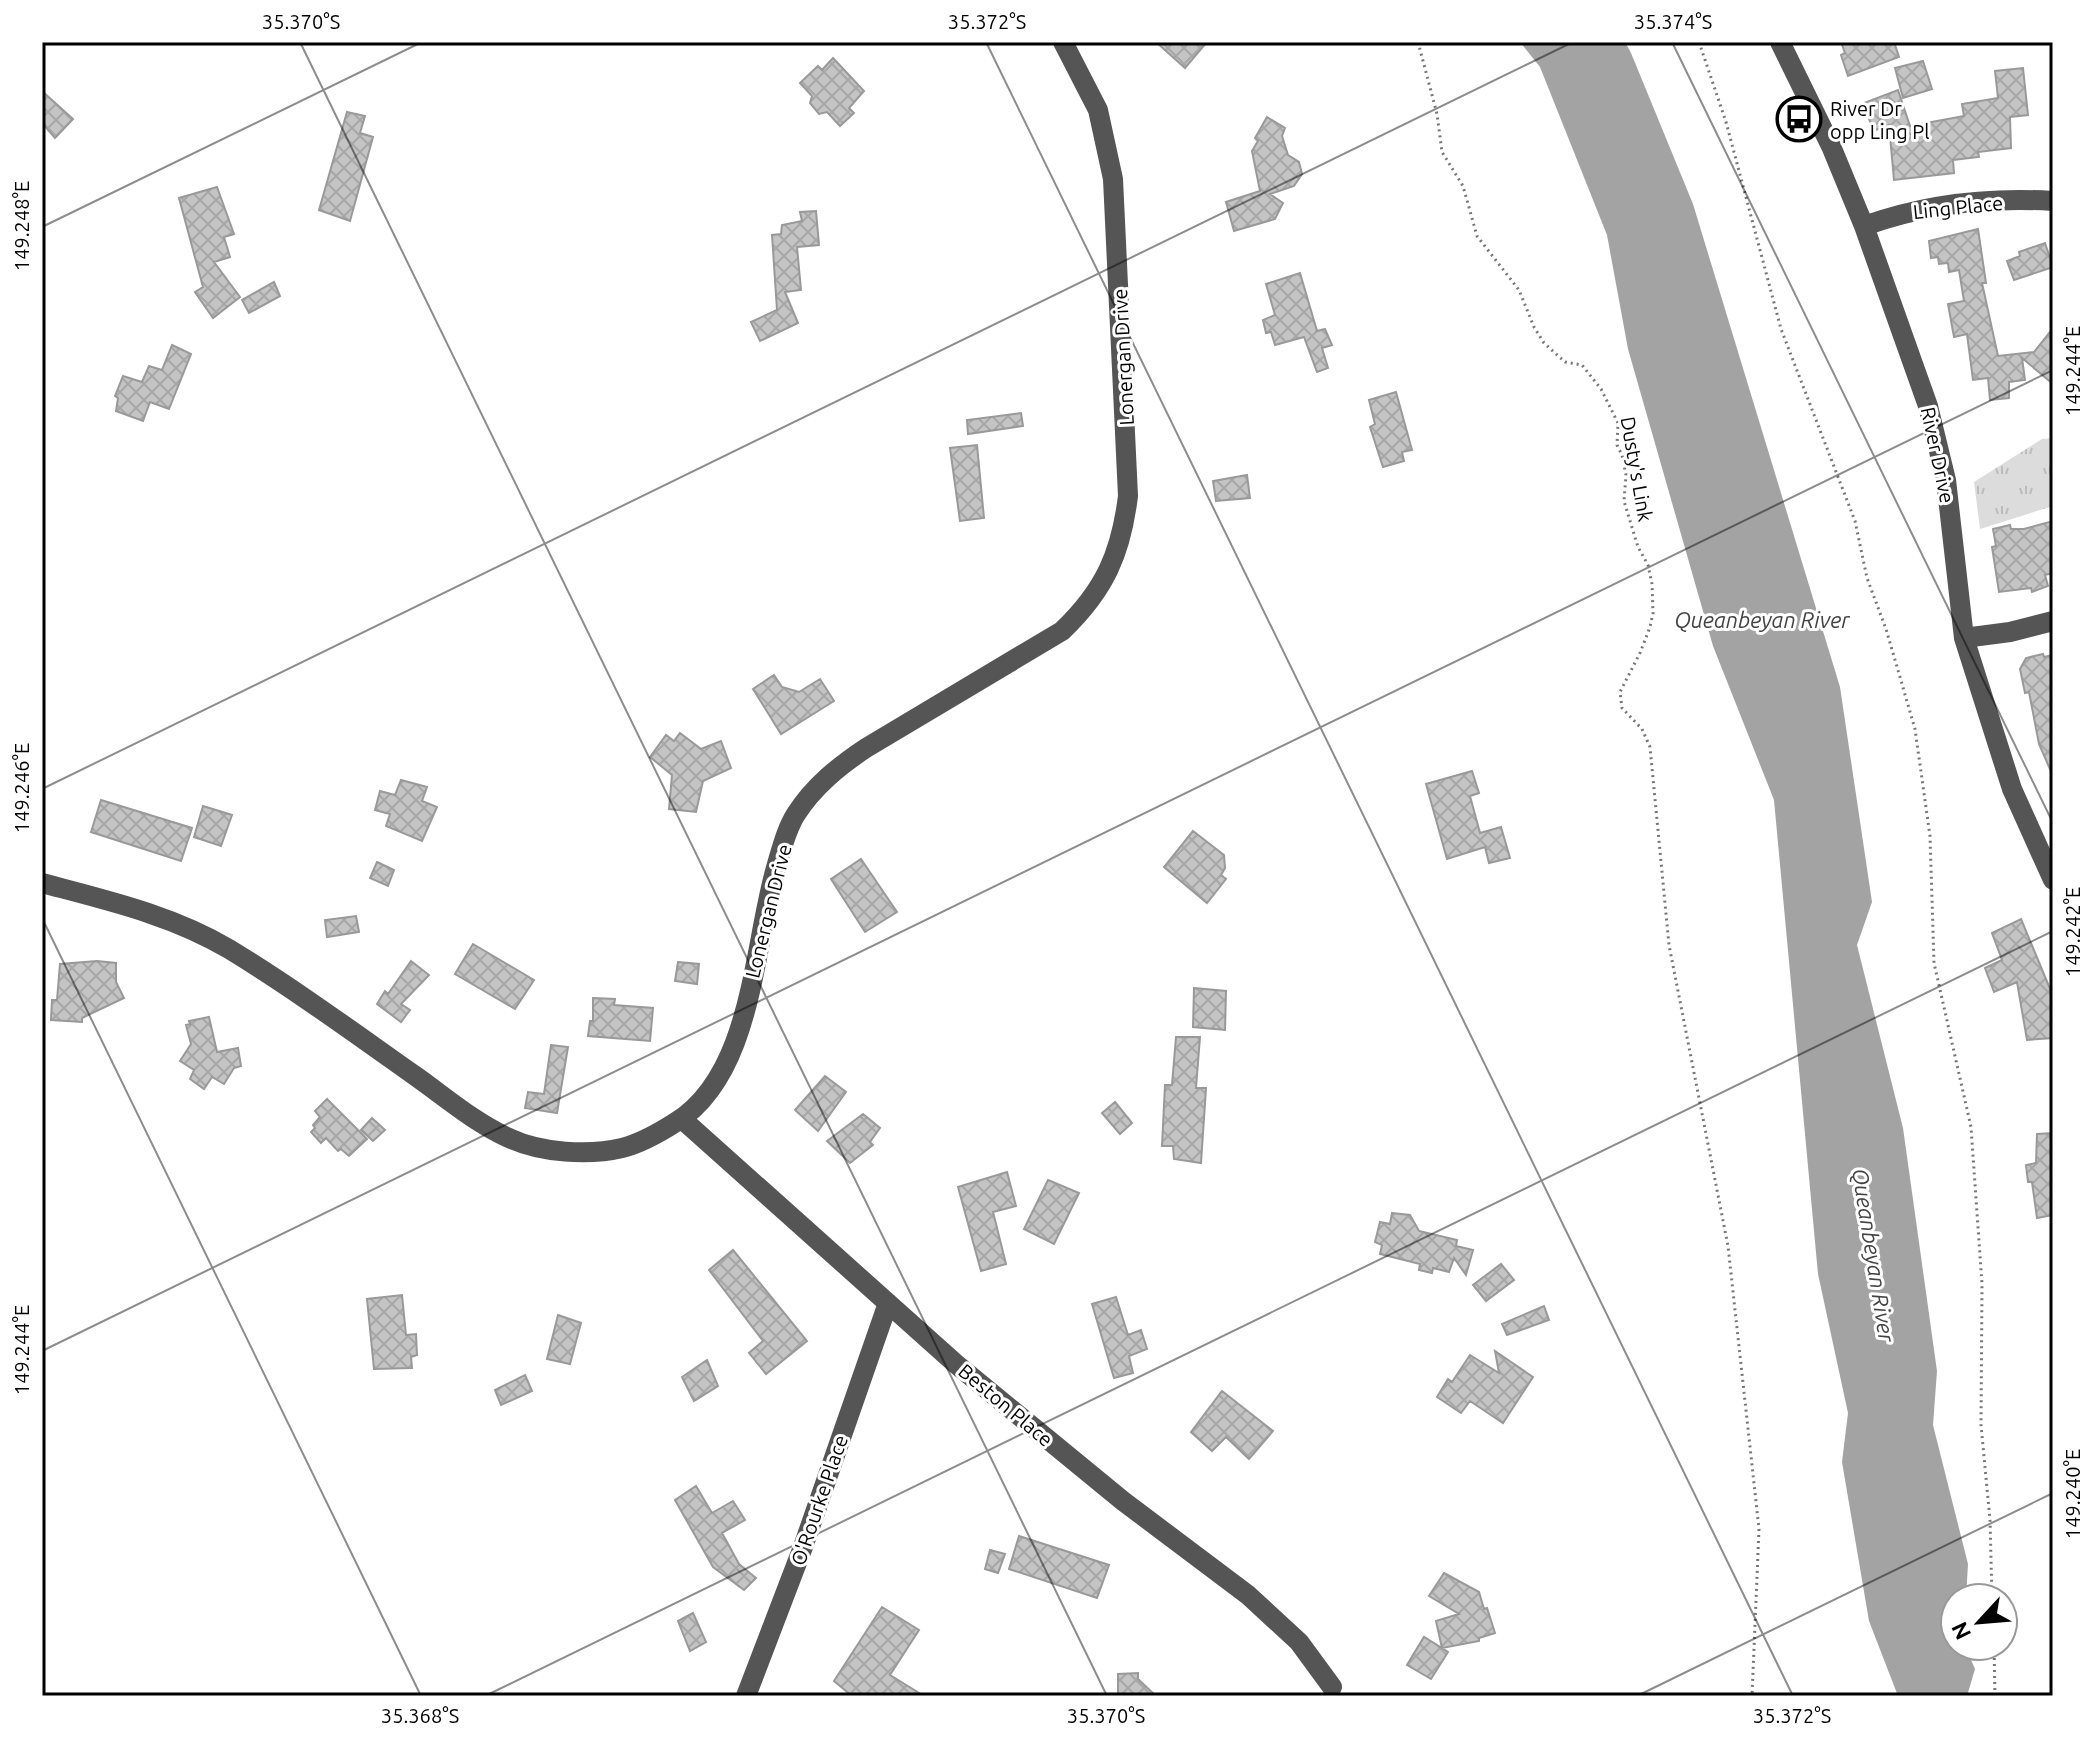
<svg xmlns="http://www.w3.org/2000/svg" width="2095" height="1738" font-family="Ubuntu,sans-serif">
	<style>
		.park { fill: url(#park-tufts) }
		.water { fill: #a3a3a3 }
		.building { fill: url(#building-cross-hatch); stroke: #999; stroke-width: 2 }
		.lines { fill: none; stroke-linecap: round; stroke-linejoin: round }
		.path { stroke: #777; stroke-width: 3; stroke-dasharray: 2 4; stroke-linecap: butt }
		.minor { stroke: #555; stroke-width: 20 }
		.ticks { fill: none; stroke: #000; stroke-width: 2; stroke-opacity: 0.45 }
		.labels { text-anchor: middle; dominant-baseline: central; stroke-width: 6; stroke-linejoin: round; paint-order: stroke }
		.poi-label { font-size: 20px; fill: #000; stroke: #fff; text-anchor: start }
		.street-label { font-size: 20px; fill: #000; stroke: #fff }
		.water-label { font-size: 22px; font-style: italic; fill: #444; stroke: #fff }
		.neatline { fill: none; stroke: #000; stroke-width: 3 }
		.ticks-label { font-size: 20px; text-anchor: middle; fill: #000 }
	</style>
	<defs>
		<pattern id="park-tufts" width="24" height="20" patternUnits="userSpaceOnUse" patternTransform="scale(2)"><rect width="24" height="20" fill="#dcdcdc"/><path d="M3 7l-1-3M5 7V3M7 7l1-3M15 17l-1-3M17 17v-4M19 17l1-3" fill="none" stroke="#bbb"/></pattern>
		<pattern id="building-cross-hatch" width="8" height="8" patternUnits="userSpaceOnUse" patternTransform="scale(2)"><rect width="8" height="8" fill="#c4c4c4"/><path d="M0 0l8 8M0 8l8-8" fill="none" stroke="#a7a7a7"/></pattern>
	</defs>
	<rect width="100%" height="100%" fill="#fff"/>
	<!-- park -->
	<path class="park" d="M2053,438v68l-73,23 -6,-47 68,-43z"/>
	<!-- water -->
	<path class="water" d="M1520,42h105l6,11 62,151 147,483 32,215 -15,43 46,183 34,243 -4,54 35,139 -2,34h-11v48h10l10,23 -8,27h-69l-29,-75 -27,-159 6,-49 -30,-139 -44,-474 -61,-154 -85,-297 -21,-114 -67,-168z"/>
	<!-- building -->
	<path class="building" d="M1156,42h51l-22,26z
		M1841,42h53l5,15 -51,19 -7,-21 4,-2z
		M833,58l31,33 -15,17 5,5 -14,13 -13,-14 -8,2 -9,-11 2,-7 -12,-13 18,-17 4,4z
		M1923,61l9,28 -29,9 -8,-30z
		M2023,68l5,47 -18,2 1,31 -33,4 1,5 -26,3 1,13 -60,7 -5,-55 -16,6 -9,-28 34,-13 12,36 54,-10 -2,-12 36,-6 -3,-27z
		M42,91l31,28 -18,19 -13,-15z
		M347,112l18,4 -5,17 13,4 -23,84 -31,-11z
		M1267,117l18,11 -3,8 6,19 11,7 3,12 -8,12 -24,8 13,9 -8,16 -41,12 -8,-29 34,-11 -8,-40 6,-10 -3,-3z
		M217,187l17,47 -10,3 6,20 -16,5 26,35 -27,21 -18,-26 8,-5 -24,-89z
		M816,211l3,34 -22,2 4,43 -16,2 13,31 -38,18 -9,-19 26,-12 -5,-75 9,-1 1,-9 20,-4 -2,-9z
		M1978,229l8,54h-4l16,73 36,-4 19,-24v56l-31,-26 3,22 -16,2v16l-19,2 -2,-22 -15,2 -6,-46 -13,3 -6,-33 16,-3 -5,-31 -10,2 -1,-9 -9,1 -1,-7 -7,1 -2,-17z
		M2045,243l8,24 -39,13 -7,-19 13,-5 -1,-4z
		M1300,273l17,58 8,-2 7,16 -10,3 6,20 -11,4 -13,-35 -29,8 -4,-13 -5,1 -3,-13 12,-5 -9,-31z
		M274,282l6,14 -31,17 -7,-13z
		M172,345l19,9 -22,55 -19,-7 -7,19 -27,-10 2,-13 -3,-2 8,-20 19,6 7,-16 13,4z
		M1396,392l16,58 -10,2 2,9 -21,6 -13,-40 5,-3 -6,-24z
		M1021,413l2,13 -55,8 -1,-14z
		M977,445l7,73 -24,3 -10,-73z
		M1247,475l3,23 -34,3 -3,-20z
		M2053,521v52l-8,2 3,11 -16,6 -1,-4 -32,4 -7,-45 4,-1 -3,-17 17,-4 1,4h13z
		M2043,654l1,3 9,-2v121l-14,-32 -10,-52 -4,1 -5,-24 6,-11z
		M774,675l8,12 17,5 21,-13 14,22 -53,33 -28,-45z
		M680,733l21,16 20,-8 10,27 -28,13 -7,31 -27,-3 3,-34 -22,-18 16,-22 8,6z
		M1472,771l7,22 -9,3 10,37 21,-6 9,31 -21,5 -4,-16 -38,12 -21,-75z
		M401,780l26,7 -5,14 15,6 -15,34 -36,-15 4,-12 -15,-4 5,-19 15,4z
		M101,800l91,28 -11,33 -90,-29z
		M203,806l29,9 -11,31 -27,-9z
		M1193,831l31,24 1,13 -4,7 5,4 -19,24 -43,-36z
		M861,859l36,53 -32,20 -34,-53z
		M377,862l17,8 -6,16 -18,-8z
		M356,916l3,16 -32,5 -2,-17z
		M2021,919l32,77v42l-26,2 -10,-58 -23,10 -9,-24 17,-8 -10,-27z
		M473,944l61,36 -19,29 -60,-35z
		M97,961l19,2v19l8,16 -42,20v4l-31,-2 1,-20h5l3,-36z
		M411,961l18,14 -28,29 9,6 -9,12 -24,-18 8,-13 3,3z
		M678,962l21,2 -2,20 -22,-3z
		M1194,988l32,3 -1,39 -32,-3z
		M593,998l22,1 -1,6 39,3 -3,33 -62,-5 2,-15h3z
		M209,1017l8,35 21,-4 3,18 -7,2 -10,16 -12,-7 -8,12 -14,-10 4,-9 -14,-9 11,-17 -5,-19 4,-1 -1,-3z
		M1176,1037h24l-4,51h10l-5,75 -27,-4 -1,-13h-11l3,-61h7z
		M551,1045l17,2 -11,66 -32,-5 3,-16 16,2z
		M825,1076l21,16 -28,39 -23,-21z
		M327,1099l40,40 -18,17 -8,-7 -3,2 -12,-13 -5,5 -10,-11 4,-4 -2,-3 7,-8 -5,-6z
		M1115,1102l17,21 -12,11 -18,-21z
		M863,1114l17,14 -10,14 3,3 -23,18 -23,-22z
		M372,1118l13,12 -12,11 -12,-11z
		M2053,1133v82l-16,3 -5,-36h-4l-2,-17 10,-2 1,-29z
		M1007,1172l9,34 -23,6 13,52 -25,7 -23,-84z
		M1048,1180l31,13 -25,51 -30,-15z
		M1392,1213l18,2 9,16 38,9 -1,6 17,4 -7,25 -12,-17 -5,14 -16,-4 -1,5 -13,-3 1,-6 -40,-10 2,-9 -7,-3 5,-20 10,2z
		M733,1250l74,91 -41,33 -17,-21 14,-12 -54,-71z
		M1501,1264l13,16 -28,21 -13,-16z
		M402,1295l4,40 10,-1 1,21 -6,2 1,11 -38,1 -7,-70z
		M1116,1297l12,38 13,-5 6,19 -18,7 4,17 -19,5 -22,-74z
		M1544,1306l5,14 -42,15 -5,-11z
		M558,1315l23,8 -11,41 -23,-5z
		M1495,1351l38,26 -30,46 -33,-22 -9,12 -24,-16 11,-18 4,3 18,-27 29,18z
		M707,1360l11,26 -24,15 -12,-24z
		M525,1375l7,16 -31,14 -6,-15z
		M1222,1391l51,40 -24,28 -23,-22 -14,14 -21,-19z
		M696,1486l16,27 21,-12 12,19 -23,13 17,31 17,14 -12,12 -31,-23 -38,-67z
		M1019,1536l90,29 -12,33 -88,-29z
		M990,1550l15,4 -7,19 -13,-4z
		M1444,1573l35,19 5,17 3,-1 8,25 -16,5v3l-37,7 6,4 -17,27 -24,-14 17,-28 18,11 -6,-27 23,-7 -30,-18z
		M882,1607l37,23 -29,45 34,21h-72l-18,-15z
		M693,1613l13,29 -16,9 -12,-30z
		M1138,1673v6l18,17h-38v-22z"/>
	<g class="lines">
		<!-- path -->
		<path class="path" d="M1418,42l19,72 5,38 21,34 14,50 42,54 15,37 10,16 21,19 17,3 19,24 17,34 -1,22 5,10 4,20 -2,26 14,46 10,18 4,19 1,29 -3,14 -10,26 -20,39 2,16 20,21 8,18 19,198 59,301 31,283 -7,167
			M1699,42l27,80 55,207 74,192 12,57 19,51 29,100 15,107 4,127 37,164 11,157 -1,141 9,95 2,78
			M2053,821h-3l3,7
			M1994,1646l1,50"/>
		<!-- minor -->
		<path class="minor" d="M1780,42l51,104 33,80 64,180 18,74 18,158 48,151 41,91
			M1864,226c61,-22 124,-29 189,-25
			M1964,638l46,-6 43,-11
			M42,883c64,17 130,32 187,66 64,39 124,83 185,126 30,21 61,48 95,63 32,15 80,18 113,10 20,-5 37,-15 54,-26 78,-49 77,-178 101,-258 5,-17 10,-36 19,-50 18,-28 43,-48 70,-66l196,-117c43,-41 59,-78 66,-135l-15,-317 -15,-69 -35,-68
			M682,1119l274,245 167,137 125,94 51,47 33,45
			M746,1696l57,-149 85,-244"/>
	</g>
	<!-- ticks -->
	<path class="ticks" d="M300,42l807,1654M986,42l807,1654M1672,42l381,781M42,227l380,-185M42,789l1531,-747M42,918l379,778M42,1351l2011,-981M485,1696l1568,-765M1637,1696l416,-203"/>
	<!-- icons -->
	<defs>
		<g id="bus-ring" transform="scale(2.3)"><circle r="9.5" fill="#fff" stroke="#000" stroke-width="1.5"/><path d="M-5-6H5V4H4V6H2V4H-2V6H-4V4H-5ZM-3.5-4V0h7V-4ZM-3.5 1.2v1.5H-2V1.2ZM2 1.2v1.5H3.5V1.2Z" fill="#000"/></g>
	</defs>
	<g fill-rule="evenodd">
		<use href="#bus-ring" x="1799" y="119"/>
	</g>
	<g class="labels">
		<!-- poi labels -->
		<g class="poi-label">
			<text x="1830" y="108">River Dr<tspan x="1830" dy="23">opp Ling Pl</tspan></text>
		</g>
		<!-- street labels -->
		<g class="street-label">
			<text transform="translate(1958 207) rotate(-6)">Ling Place</text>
			<text transform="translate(1123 357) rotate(-93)">Lonergan Drive</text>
			<text transform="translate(1938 455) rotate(78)">River Drive</text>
			<text transform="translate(1637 469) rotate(80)">Dusty's Link</text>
			<text transform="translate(768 911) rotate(-76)">Lonergan Drive</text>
			<text transform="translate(1006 1405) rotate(40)">Beston Place</text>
			<text transform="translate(819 1500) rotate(-71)">O'Rourke Place</text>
		</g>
		<!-- water labels -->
		<g class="water-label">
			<text x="1762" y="619">Queanbeyan River</text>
			<text transform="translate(1874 1255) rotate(81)">Queanbeyan River</text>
		</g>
	</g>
	<!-- border -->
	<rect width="2095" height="1738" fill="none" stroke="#ffffff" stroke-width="88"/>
	<!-- north arrow -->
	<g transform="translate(1979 1622) rotate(244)"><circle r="38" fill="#ffffff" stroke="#999999" stroke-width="2"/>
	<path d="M0-6L14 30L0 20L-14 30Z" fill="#000000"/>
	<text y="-12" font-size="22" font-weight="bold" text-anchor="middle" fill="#000000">N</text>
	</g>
	<rect x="44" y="44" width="2007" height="1650" class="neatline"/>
	<g class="ticks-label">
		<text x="301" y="29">35.370°S</text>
		<text x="987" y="29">35.372°S</text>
		<text x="1673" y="29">35.374°S</text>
		<text transform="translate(22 226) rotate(-90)" y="7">149.248°E</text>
		<text transform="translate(2073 371) rotate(-90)" y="7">149.244°E</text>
		<text transform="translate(22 788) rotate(-90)" y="7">149.246°E</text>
		<text transform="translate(2073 932) rotate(-90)" y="7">149.242°E</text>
		<text transform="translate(22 1350) rotate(-90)" y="7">149.244°E</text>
		<text transform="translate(2073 1494) rotate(-90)" y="7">149.240°E</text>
		<text x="420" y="1723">35.368°S</text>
		<text x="1106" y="1723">35.370°S</text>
		<text x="1792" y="1723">35.372°S</text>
	</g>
</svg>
